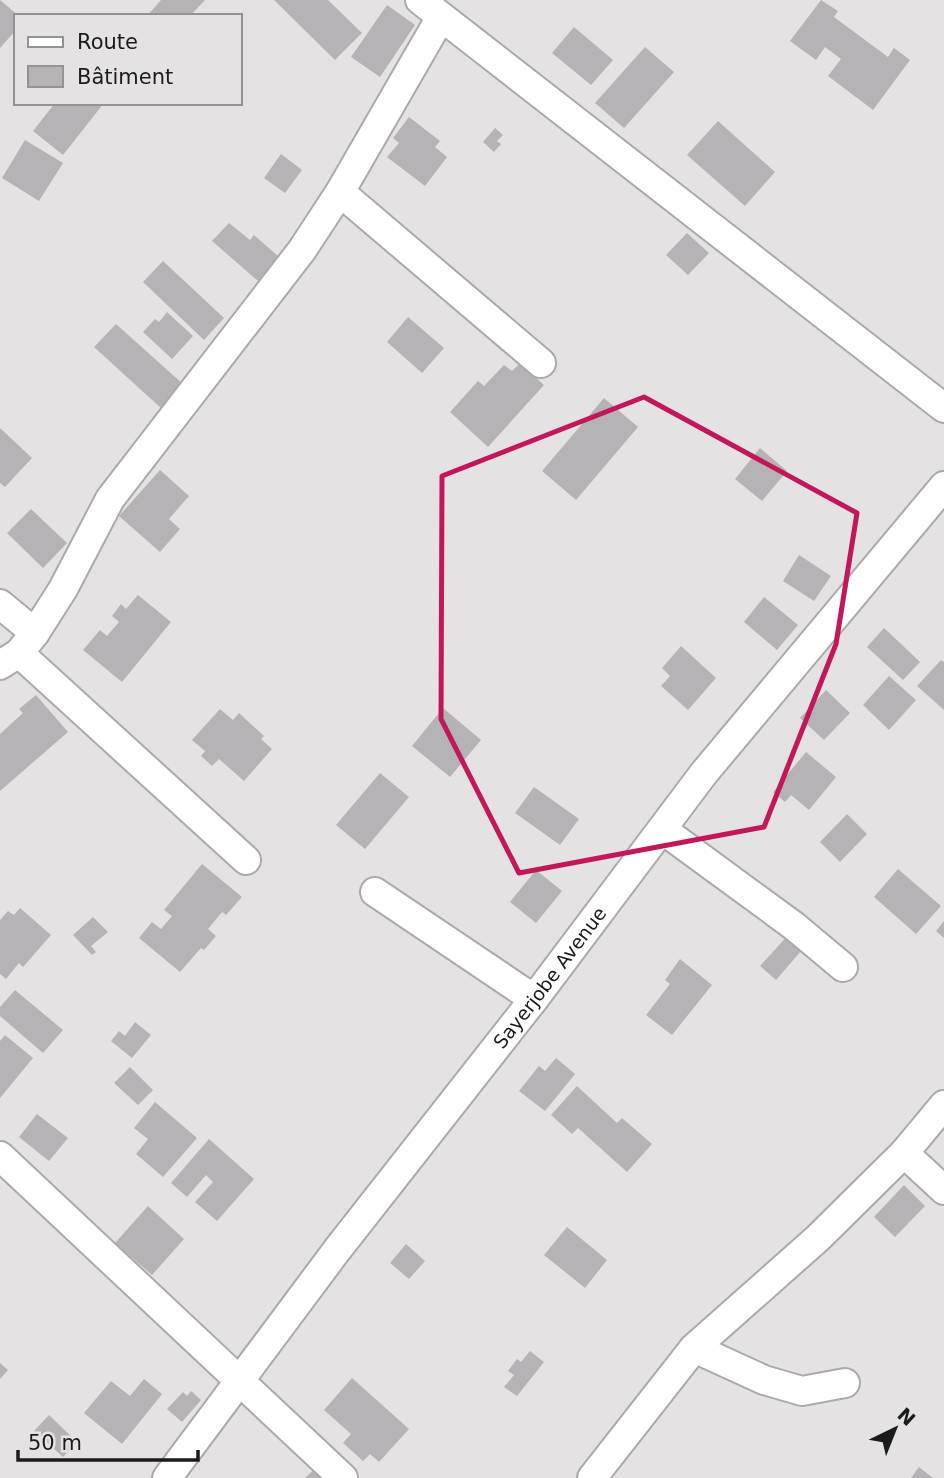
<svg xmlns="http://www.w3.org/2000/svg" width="944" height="1478" font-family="'DejaVu Sans',sans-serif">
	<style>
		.building { fill: #b5b3b5 }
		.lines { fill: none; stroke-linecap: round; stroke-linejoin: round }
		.minor-casing { stroke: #ada9ab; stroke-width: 32 }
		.minor { stroke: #fff; stroke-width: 28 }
		.marked { fill: none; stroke: #c2185b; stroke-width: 5; stroke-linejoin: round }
		.labels { text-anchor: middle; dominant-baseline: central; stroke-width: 6; stroke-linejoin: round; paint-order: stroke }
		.street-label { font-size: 19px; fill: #1c1b1c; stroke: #e5e2e4 }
	</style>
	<rect width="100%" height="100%" fill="#e5e2e4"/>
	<!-- building -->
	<path class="building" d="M0,0l19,16h-3v14l-16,18z
		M161,0h44l-15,16h-43z
		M274,0h54l34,33 -27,27z
		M821,0l17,11 -4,6 54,40 6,-9 16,12 -37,50 -45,-34 13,-17 -16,-12 -9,13 -26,-19z
		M387,5l28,20 -35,52 -29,-20z
		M574,27l39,33 -22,25 -39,-32z
		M645,47l29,25 -50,56 -29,-25z
		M55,103h49l-41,52 -30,-24z
		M409,117l31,24 -5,6 12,10 -22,29 -38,-29 12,-14 -6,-5z
		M718,121l57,51 -30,34 -58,-51z
		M495,128l8,7 -6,6 4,3 -7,8 -11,-10z
		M25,140l38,23 -24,38 -37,-23z
		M281,154l21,16 -17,23 -21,-15z
		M229,223l21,17 4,-5 25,22 -21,24 -46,-40z
		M687,233l22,20 -21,22 -22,-20z
		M163,261l61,57 -20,22 -61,-58z
		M167,312l26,24 -21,23 -29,-27 12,-13 4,3z
		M408,317l36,31 -22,25 -35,-31z
		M116,324l68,61 -22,24 -68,-62z
		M520,363l24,22 -56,62 -38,-35 28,-31 6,5 20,-21 8,6z
		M604,398l34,29 -62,73 -34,-29z
		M0,428l32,30 -27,29 -5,-4z
		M760,448l27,23 -25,30 -27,-22z
		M160,470l29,26 -20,23 11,10 -20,23 -41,-36z
		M31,509l36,34 -24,25 -36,-35z
		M799,555l32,21 -17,25 -31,-20z
		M138,595l33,27 -49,60 -39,-32 17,-20 7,6 12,-14 -7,-6 9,-12 5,5z
		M764,597l34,28 -21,25 -33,-28z
		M884,628l36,34 -17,18 -36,-33z
		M681,646l35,32 -28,32 -27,-24 9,-10 -8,-8z
		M941,660l3,2v48l-27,-24z
		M889,676l27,24 -27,30 -26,-25z
		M826,690l24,23 -26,27 -24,-22z
		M36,695l32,37 -68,59v-57l23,-21 -4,-4z
		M443,708l38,32 -31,37 -38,-31z
		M220,709l13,11 6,-7 25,23 -3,3 11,10 -28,32 -25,-22 -7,7 -11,-10 4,-5 -13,-11z
		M806,752l30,25 -27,33 -18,-15 -6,7 -12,-10z
		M380,773l29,24 -44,52 -29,-24z
		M534,787l45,32 -19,26 -45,-32z
		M847,814l20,20 -27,28 -20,-20z
		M202,864l40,33 -16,18 -4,-3 -14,17 8,7 -12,14 -3,-2 -21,24 -41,-34 13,-16 9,7 11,-13 -8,-6z
		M898,869l43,37 -25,28 -42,-37z
		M536,870l26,21 -26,32 -26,-21z
		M20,908l31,27 -28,32 -4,-4 -13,16 -6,-5v-54l8,-9 6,4z
		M93,917l15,15 -17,14 5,6 -4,3 -19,-20z
		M944,921v17l-8,-7z
		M792,931l15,13 -31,36 -16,-14z
		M680,959l32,26 -40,50 -26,-20 24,-31 -5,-4z
		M15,990l48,40 -20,23 -43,-37v-9z
		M135,1022l16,13 -19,23 -21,-17 8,-10 6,5z
		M5,1035l28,23 -33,40v-57z
		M556,1058l19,16 -30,37 -26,-20 20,-25 6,5z
		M130,1067l23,23 -15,15 -24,-22z
		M577,1086l40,37 5,-5 30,26 -25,28 -49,-44 -6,6 -21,-19z
		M155,1102l42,36 -34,39 -27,-23 12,-15 -14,-11z
		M37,1114l31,24 -19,23 -30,-24z
		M209,1139l45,40 -37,42 -22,-19 18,-20 -7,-7 -19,22 -16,-14z
		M904,1185l21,21 -30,31 -21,-20z
		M148,1206l36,33 -32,36 -37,-32z
		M567,1227l40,33 -22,28 -41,-33z
		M406,1244l19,17 -16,18 -19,-16z
		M530,1351l14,11 -27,34 -13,-9 10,-12 -6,-4 9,-12 4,3z
		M0,1363l8,7 -8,9z
		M352,1378l57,51 -30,33 -9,-8 -7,7 -20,-18 8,-9 -27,-24z
		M144,1379l18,15 -40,50 -38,-31 27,-32 19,15z
		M191,1391l10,9 -19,22 -15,-13 16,-17 4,4z
		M49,1415l28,27 -14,15 -29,-26z
		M321,1463l15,15h-31z
		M919,1467l14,11h-22z"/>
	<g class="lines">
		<!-- minor casing -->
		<g class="minor-casing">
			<g id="minor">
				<path d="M420,0l524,408"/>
				<path d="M340,192l201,171"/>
				<path d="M0,604l35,29"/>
				<path d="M19,653l227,207"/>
				<path d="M0,665l19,-12 16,-20 28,-44 47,-90 192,-249 38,-58 101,-175"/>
				<path d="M663,830l131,96 49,41"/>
				<path d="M375,892l159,107"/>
				<path d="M904,1153l40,37"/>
				<path d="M0,1156l343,322"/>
				<path d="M694,1348l70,32 38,11 43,-8"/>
				<path id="s1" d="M167,1478l170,-228 197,-251 170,-226 240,-287"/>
				<path d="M592,1478l102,-130 124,-110 86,-85 40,-48"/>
			</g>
		</g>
		<!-- minor -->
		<use href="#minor" class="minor"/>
	</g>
	<!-- marked area -->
	<path class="marked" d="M644,397l213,116 -21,131 -72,183 -245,46 -78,-154 1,-243z"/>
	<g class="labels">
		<!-- street labels -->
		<g class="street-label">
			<text stroke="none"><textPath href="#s1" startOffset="630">Sayerjobe Avenue</textPath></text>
		</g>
	</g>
	<!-- legend -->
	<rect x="14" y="14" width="228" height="91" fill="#e5e2e4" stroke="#959294" stroke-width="2"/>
	<rect x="28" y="37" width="35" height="10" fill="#ffffff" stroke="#959294" stroke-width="2"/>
	<text x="77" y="49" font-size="21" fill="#1c1b1c">Route</text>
	<rect x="28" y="66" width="35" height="21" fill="#b5b3b5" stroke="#959294" stroke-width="2"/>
	<text x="77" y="84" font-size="21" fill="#1c1b1c">Bâtiment</text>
	<!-- north arrow -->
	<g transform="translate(895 1429) rotate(43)" stroke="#e5e2e4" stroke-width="5" paint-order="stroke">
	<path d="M0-5L12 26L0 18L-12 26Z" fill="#1c1b1c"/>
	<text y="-10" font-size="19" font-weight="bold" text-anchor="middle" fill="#1c1b1c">N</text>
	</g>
	<!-- scale -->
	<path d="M18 1450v10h180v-10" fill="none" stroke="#1c1b1c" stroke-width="3.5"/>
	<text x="28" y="1450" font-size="21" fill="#1c1b1c" stroke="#e5e2e4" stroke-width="5" paint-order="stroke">50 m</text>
</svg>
